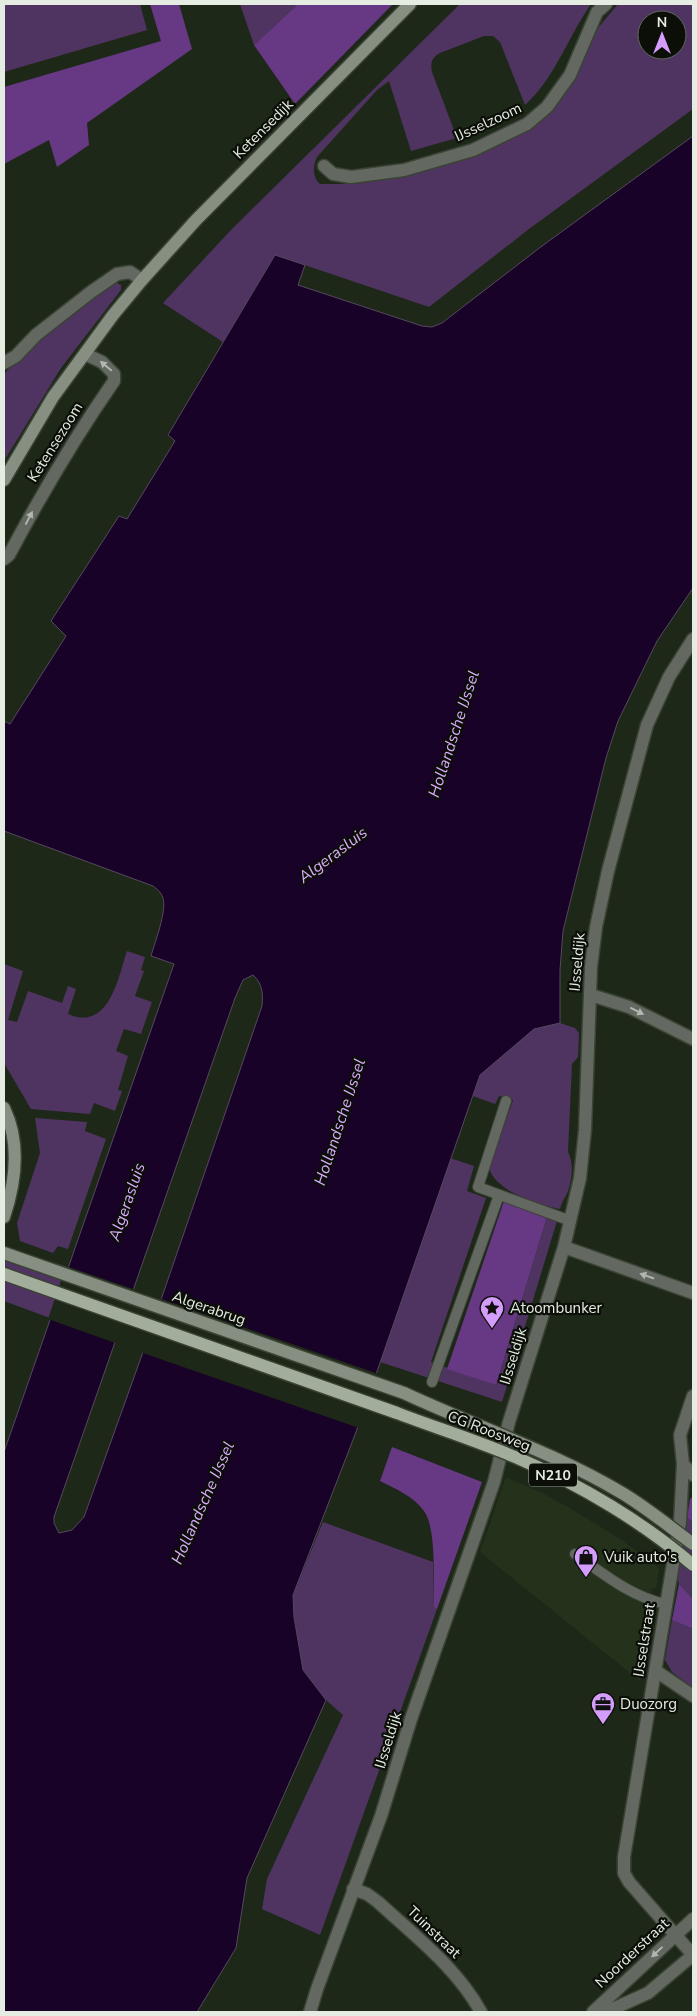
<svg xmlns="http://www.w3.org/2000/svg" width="697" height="2016" font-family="'Nunito Sans',sans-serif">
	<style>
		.built { fill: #24321c }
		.green { fill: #4f3461; fill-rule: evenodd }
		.forest { fill: #673884 }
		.water { fill: #190227; stroke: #56485f; fill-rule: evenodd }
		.pier { fill: #1e2818 }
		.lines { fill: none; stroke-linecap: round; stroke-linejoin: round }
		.lane-casing { stroke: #3a4334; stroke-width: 12 }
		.street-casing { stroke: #3a4334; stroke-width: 15 }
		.secondary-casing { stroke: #3a4334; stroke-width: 15 }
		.primary-casing { stroke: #3a4334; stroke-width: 15 }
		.lane { stroke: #636860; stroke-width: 10 }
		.street { stroke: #636860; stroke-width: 12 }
		.secondary { stroke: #868f81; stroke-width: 12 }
		.primary { stroke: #a2ad9b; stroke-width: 12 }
		.secondary-bridge-casing { stroke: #3a4334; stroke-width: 15; stroke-linecap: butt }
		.primary-bridge-casing { stroke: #3a4334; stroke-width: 15; stroke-linecap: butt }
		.secondary-bridge { stroke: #868f81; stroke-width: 12 }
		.primary-bridge { stroke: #a2ad9b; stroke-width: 12 }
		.oneway { fill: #b1b7ae }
		.labels { text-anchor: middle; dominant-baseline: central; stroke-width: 4.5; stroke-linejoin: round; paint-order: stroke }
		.shield { fill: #0b0f08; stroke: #a4aaa1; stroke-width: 1 }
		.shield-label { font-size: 14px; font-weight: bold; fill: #e5ece2 }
		.street-label { font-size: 15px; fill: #e5ece2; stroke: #0b0f08 }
		.poi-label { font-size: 15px; fill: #e5ece2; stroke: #0b0f08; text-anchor: start }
		.water-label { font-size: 16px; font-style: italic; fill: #dcabff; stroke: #0b0f08 }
	</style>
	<rect width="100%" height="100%" fill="#1e2818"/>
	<!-- built -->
	<path class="built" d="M506,1477l38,17 24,13 55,34 36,27 -3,20 -4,1 -4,21 4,3 -12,68 -160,-129z"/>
	<!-- green -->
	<path class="green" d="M4,4h136l7,26 -143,42z
		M240,4h58l-44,41z
		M460,4h131c-23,33 -36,74 -66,101l-25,-63 -7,-6h-9l-44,17c-8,4 -10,10 -8,19l25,66 -46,13 -22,-70 -12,9 -60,67c-4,9 -5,20 3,27h21l51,-8 98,-29 76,-60 31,-58 21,-25h75v105l-164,120 -100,78 -154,-52 -52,87 -60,-39 67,-72zM647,20h30v30h-30z
		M117,283l4,2v5l-60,78 -57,93v-87c34,-34 69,-69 113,-91z
		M127,951l18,6 -4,13 3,1 -9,25 17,6 -11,32 -17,-5 -8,22 12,5 -10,34 4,1 -7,20 -21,-8 -4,11 -59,-5 -27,-46v-99l19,7 -15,49 9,2 11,-31 34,12 6,-17 8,3 -8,25c41,18 50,-36 59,-63z
		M560,1023l15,5 4,5 -1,24 -6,7 -4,88c6,11 4,27 0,39 -2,6 -6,10 -8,18 -21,-4 -65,-18 -71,-41l24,-68 -14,-4 -4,8 -22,-8 7,-21 5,-6 49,-40z
		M35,1118l52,4 -2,9 21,8 -38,110 -10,-3 -5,7 -33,-12 -3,-18 23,-70z
		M450,1158l24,8 -7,25 19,7 -55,164 65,23 51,-168 10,4 -55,181 -122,-40z
		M8,1249l60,18 -18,51 -46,-17v-41z
		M687,1518l6,4v77l-14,-15 -4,-18z
		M323,1522l110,40 1,44 3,3 -117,326 -58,-26 5,-30 76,-164 -17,-15 -23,-30 -9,-53 -1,-22z
		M672,1620l21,9v59l-21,-16 -7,-12z"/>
	<!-- forest -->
	<path class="forest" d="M150,4h29l13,45 -105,74 2,22 -32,22 -8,-27 -45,24v-77l157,-46z
		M298,4h95l-98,100 -41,-59z
		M504,1201l43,16 -51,168 -49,-16z
		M392,1447l90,35 -45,127 -3,-2c-1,-24 3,-78 -10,-96 -11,-15 -28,-22 -44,-30z
		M693,1497v25l-6,-4 3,-19z
		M679,1584l14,15v30l-21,-9z"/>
	<!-- water -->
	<path class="water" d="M693,136v452l-36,53 -39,80 -12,37 -43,173 -3,39v53l-26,6 -54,46 -124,357 -63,163 1,22 9,53 23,30 -79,178 -11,70 -39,64h-193v-560l170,-488 -23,-8c4,-14 16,-45 12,-58 -2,-6 -6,-9 -10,-12l-149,-55v-110l6,3 56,-88 -15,-15 68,-105 8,3 48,-78 -7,-6 107,-180 30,10 -7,20 124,41 10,1 10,-4 100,-77zM253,975c10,9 10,19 9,31l-119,346 -59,165 -12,13 -13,3 -5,-10v-6l181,-519 8,-18z"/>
	<!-- pier -->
	<path class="pier" d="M66,1266l70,24 -18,54 -70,-25z
		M159,1298l220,76 -20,54 -219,-76z"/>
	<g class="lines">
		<!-- lane casing -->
		<g class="lane-casing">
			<path id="lane" d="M506,1101l-28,86 93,34
				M432,1382l67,-187
				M575,1554c29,20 56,43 91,50"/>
		</g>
		<!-- street casing -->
		<g class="street-casing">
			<path id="street" d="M324,166l9,8 18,3 53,-7 69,-20 54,-26 20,-17 23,-32 27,-63 9,-8
				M4,363l12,-7 20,-21 55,-43 26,-18 13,-2 12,8
				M4,559l5,-4c32,-60 66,-118 105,-174v-7l-12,-12 -17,-8
				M591,995l38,12 64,32
				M564,1247l129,46
				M693,1396l-13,39 3,29 -3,58 -56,335v16l5,9 64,73
				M683,1464l10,11
				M656,1671l37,25
				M353,1889l14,5 11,8c37,34 79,66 103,110
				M310,2012l7,-23 64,-173 30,-97 83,-237 15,-60 55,-175 16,-69 5,-48 6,-163 5,-40 12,-56 39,-146 22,-48 24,-38
				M593,2012l100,-93
				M606,2012l42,-19 45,-38"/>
		</g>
		<!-- secondary casing -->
		<g class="secondary-casing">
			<path id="secondary" d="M4,480l49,-83 60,-82 29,-35 54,-60 214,-216
				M4,1108c17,35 12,73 0,109
				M4,1253l400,140"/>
		</g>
		<!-- primary casing -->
		<g class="primary-casing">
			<path id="primary" d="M4,1274l393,139"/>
		</g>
		<!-- lane -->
		<use href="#lane" class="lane"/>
		<!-- street -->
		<use href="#street" class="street"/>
		<!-- secondary -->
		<use href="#secondary" class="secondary"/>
		<!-- primary -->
		<use href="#primary" class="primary"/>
		<!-- secondary-bridge casing -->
		<g class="secondary-bridge-casing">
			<path id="secondary-bridge" d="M404,1393c73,34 149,59 218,100 25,15 48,34 71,51"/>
		</g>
		<!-- primary-bridge casing -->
		<g class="primary-bridge-casing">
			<path id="primary-bridge" d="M397,1413c42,16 84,29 125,47 59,25 122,63 171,105"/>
		</g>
		<!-- secondary-bridge -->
		<use href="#secondary-bridge" class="secondary-bridge"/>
		<!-- primary-bridge -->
		<use href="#primary-bridge" class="primary-bridge"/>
	</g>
	<!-- one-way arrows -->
	<defs><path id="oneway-solid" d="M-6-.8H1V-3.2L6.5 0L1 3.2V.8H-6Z" transform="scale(1.25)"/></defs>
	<g class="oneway">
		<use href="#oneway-solid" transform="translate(106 366) rotate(-140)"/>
		<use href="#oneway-solid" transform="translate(29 518) rotate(-62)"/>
		<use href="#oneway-solid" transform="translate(637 1011) rotate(27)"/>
		<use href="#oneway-solid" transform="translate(647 1276) rotate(-161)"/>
		<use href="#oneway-solid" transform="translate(657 1952) rotate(137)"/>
	</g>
	<!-- icons -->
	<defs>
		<g id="sight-pin" transform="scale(1.25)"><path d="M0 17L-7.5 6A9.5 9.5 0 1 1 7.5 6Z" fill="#d49cfb" stroke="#0b0f08"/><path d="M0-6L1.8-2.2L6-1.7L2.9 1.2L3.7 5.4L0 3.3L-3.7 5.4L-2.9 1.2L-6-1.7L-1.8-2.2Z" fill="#111"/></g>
		<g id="shop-pin" transform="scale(1.25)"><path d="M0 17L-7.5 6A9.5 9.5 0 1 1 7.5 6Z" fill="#d49cfb" stroke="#0b0f08"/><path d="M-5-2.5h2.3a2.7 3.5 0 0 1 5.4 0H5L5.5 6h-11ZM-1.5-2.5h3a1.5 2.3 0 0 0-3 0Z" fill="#111"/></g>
		<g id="office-pin" transform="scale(1.25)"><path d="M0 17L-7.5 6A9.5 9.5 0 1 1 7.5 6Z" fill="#d49cfb" stroke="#0b0f08"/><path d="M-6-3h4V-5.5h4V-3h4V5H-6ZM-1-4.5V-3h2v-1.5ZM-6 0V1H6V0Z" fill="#111"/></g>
	</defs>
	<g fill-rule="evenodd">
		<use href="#sight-pin" x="492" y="1308"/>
		<use href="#shop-pin" x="586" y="1557"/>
		<use href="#office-pin" x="603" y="1704"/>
	</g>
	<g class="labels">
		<!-- shield labels -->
		<rect class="shield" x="529" y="1463.5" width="48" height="23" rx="4"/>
		<g class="shield-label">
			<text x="553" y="1475">N210</text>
		</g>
		<!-- street labels -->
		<g class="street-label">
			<text transform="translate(488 122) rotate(-25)">IJsselzoom</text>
			<text transform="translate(263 129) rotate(-45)">Ketensedijk</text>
			<text transform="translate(55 442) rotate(-58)">Ketensezoom</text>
			<text transform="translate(577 962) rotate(-85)">IJsseldijk</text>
			<text transform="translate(209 1308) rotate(19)">Algerabrug</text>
			<text transform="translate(513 1356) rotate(-73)">IJsseldijk</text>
			<text transform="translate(489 1431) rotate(21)">CG Roosweg</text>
			<text transform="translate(644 1640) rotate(-81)">IJsselstraat</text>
			<text transform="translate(388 1740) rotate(-73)">IJsseldijk</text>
			<text transform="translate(434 1932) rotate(44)">Tuinstraat</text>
			<text transform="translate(632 1953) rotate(-43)">Noorderstraat</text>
		</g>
		<!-- poi labels -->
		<g class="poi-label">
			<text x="510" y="1308">Atoombunker</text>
			<text x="604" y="1557">Vuik auto's</text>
			<text x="620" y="1704">Duozorg</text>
		</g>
		<!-- water labels -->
		<g class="water-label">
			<text transform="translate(454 734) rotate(-72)">Hollandsche IJssel</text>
			<text transform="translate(333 855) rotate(-37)">Algerasluis</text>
			<text transform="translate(340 1122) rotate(-72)">Hollandsche IJssel</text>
			<text transform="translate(127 1202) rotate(-71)">Algerasluis</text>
			<text transform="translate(203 1503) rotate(-66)">Hollandsche IJssel</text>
		</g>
	</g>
	<!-- border -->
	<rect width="697" height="2016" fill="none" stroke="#e5ece2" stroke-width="10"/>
	<!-- north arrow -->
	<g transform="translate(662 35)"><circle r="24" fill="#0b0f08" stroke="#62675f"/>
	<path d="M0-4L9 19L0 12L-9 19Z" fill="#d49cfb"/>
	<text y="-8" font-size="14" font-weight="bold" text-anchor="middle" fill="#e5ece2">N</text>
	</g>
</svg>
